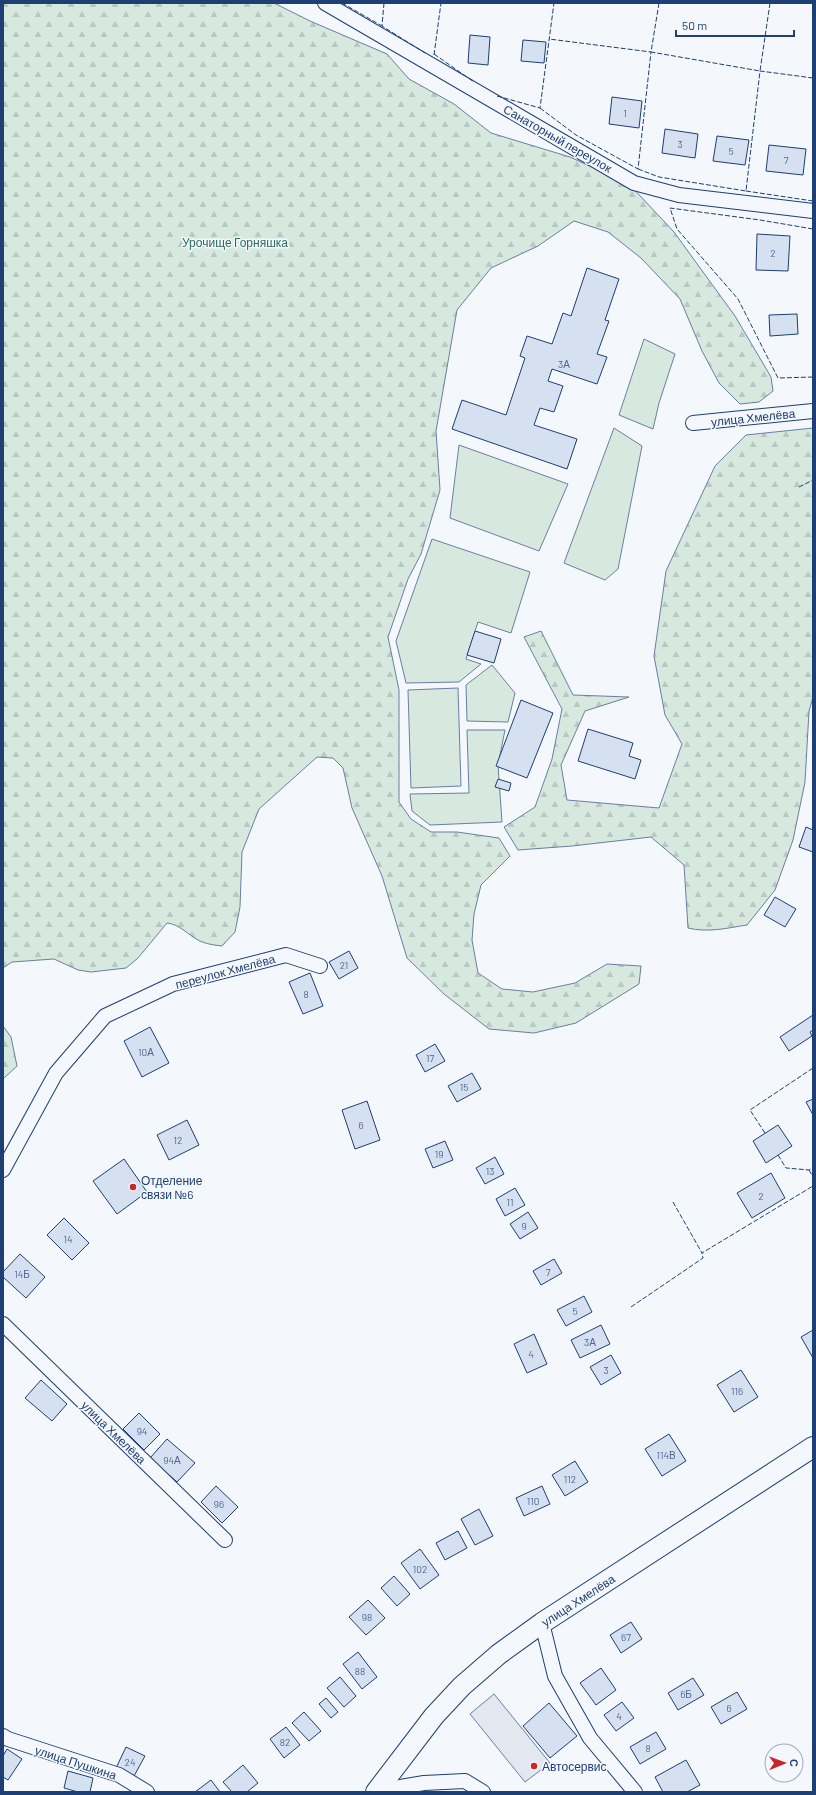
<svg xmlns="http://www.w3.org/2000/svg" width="816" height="1795" font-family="Barlow,sans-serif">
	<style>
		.grass { fill: #d7e8df; stroke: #687fa3 }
		.forest { fill: url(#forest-firs); stroke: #687fa3 }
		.parking { fill: #e3e8f0; stroke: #687fa3 }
		.building { fill: #d5e0f0; stroke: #1d3f73 }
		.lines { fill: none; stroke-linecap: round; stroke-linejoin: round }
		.street-casing { stroke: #1d3f73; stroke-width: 16 }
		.secondary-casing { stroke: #1d3f73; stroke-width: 22 }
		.street { stroke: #f4f7fb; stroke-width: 14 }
		.secondary { stroke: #f4f7fb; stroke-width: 20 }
		.fence { stroke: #1d3f73; stroke-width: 1; stroke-dasharray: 5 2; stroke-linecap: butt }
		.poi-dot { fill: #c62828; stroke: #f4f7fb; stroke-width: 1.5 }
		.labels { text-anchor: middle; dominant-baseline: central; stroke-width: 3; stroke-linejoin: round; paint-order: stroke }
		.number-label { font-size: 10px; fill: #4b6792 }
		.street-label { font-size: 12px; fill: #1d3f73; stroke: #f4f7fb }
		.park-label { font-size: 12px; fill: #2c6c60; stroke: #f4f7fb }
		.poi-label { font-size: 12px; fill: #1d3f73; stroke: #f4f7fb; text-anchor: start }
	</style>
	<defs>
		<pattern id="forest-firs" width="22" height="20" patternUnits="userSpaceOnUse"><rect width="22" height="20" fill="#d7e8df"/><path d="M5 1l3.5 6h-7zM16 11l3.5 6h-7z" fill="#b8c8c3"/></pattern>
	</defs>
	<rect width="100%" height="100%" fill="#f4f7fb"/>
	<!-- grass -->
	<path class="grass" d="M644,339l31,15 -16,49 -6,26 -34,-14z
		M614,428l28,18 -24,123 -13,11 -41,-17z
		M459,445l109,39 -29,67 -89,-33z
		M432,539l98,33 -19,61 -33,-11 -12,37 15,5 -22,18 -53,1 -10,-42z
		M492,665l23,28 -7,29 -41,-1 -1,-36z
		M458,688l3,98 -50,2 -3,-98z
		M467,730h38l-7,35 4,57 -72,3 -18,-14 -2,-17 59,-1z"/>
	<!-- forest -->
	<path class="forest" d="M3,3h271l36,18 77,33 22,25 45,25 37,29 79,24 59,27 45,48 61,84 36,61 2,14 -14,11 -19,2 -21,-21 -17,-32 -22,-52 -39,-41 -33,-26 -34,-11 -36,25 -47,22 -34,42 -21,121 4,59 -19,64 -13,25 -20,58 11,53v112l12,17 20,13h26l42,6 11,18 -29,29 -7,29 -2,26 6,33 24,16 31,3 42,-9 32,-19 34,2 -2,18 -63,39 -42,10 -45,-4 -45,-35 -37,-36 -25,-82 -30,-68 -9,-40 -10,-10 -16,-1 -58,52 -17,43 -2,55 -5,25 -13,14c-8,-1 -17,-2 -24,-6 -11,-6 -19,-16 -31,-17l-29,35 -12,10 -35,4 -13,-2 -24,-11 -42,3 -9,6z
		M813,428v269l-4,14 -4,71 -12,58 -18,50 -28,35c-20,3 -39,8 -59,3l-4,-63 -33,-28 -79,9 -54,4 -14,-23 31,-20 17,-48 10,-50 -38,-72 17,-6 32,64 56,2 -44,14 -24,54 6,35 92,8 23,-64 -17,-29 -11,-59 12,-85 49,-105 31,-31z
		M3,1026l8,11 6,29 -14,13z"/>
	<!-- parking -->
	<path class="parking" d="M494,1694l56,69 -25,19 -55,-68z"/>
	<!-- building -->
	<path class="building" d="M470,35l20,2 -2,28 -20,-2z
		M523,40l23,2 -2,21 -23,-2z
		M612,97l30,4 -3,27 -30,-4z
		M665,129l33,5 -3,24 -33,-5z
		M717,136l32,4 -4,25 -32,-4z
		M769,145l37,4 -3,26 -37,-4z
		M757,234l33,2 -2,35 -32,-1z
		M587,268l32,11 -14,41 4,1 -12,33 10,3 -10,27 -45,-15 -4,12 15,5 -9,26 -14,-4 -6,17 43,14 -10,30 -115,-40 10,-29 44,15 19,-57 -5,-2 7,-20 25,8 11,-31 8,3z
		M797,314l1,20 -28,2 -1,-21z
		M475,631l26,8 -7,24 -27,-8z
		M521,700l32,13 -26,65 -31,-12z
		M588,729l45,14 -4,13 12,4 -6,19 -57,-18z
		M498,779l13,4 -2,8 -14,-4z
		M806,827l7,3v22l-14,-5z
		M775,897l21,12 -11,18 -21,-12z
		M349,951l9,17 -19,11 -10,-17z
		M310,973l13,33 -20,8 -14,-32z
		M813,1015v15l-3,2 2,4 -23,15 -9,-14z
		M150,1027l19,36 -27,14 -18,-36z
		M435,1044l10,17 -20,11 -9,-17z
		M472,1073l9,16 -24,13 -9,-16z
		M813,1099v16l-7,-13z
		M367,1101l13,39 -25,9 -13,-39z
		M187,1120l12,25 -30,15 -12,-25z
		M778,1125l14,21 -26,17 -13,-22z
		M445,1141l8,19 -20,8 -8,-19z
		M495,1157l9,17 -19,10 -9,-16z
		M124,1159l23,33 -30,22 -24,-33z
		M771,1173l14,25 -33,20 -15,-25z
		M515,1188l10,17 -20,11 -9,-17z
		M528,1212l10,16 -18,11 -10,-15z
		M64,1218l25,25 -17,17 -25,-25z
		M20,1254l25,23 -19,21 -23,-21v-5z
		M554,1259l8,14 -21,12 -8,-14z
		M584,1296l8,16 -26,14 -9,-16z
		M601,1325l9,19 -30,14 -9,-18z
		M813,1330v28l-12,-21z
		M534,1334l13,30 -20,9 -13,-29z
		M611,1355l10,18 -20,12 -11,-18z
		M741,1370l17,27 -24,15 -17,-27z
		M41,1380l26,24 -15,17 -27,-23z
		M139,1413l21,21 -16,16 -21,-21z
		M669,1434l17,27 -24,15 -17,-27z
		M167,1439l28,24 -18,19 -27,-24z
		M575,1461l13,21 -23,14 -13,-21z
		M216,1486l22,21 -16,16 -21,-21z
		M542,1486l8,18 -26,12 -8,-18z
		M479,1509l14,27 -18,9 -14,-26z
		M458,1531l9,17 -22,12 -9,-17z
		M420,1549l19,26 -19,14 -19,-26z
		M394,1576l16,18 -13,12 -16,-18z
		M368,1600l17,18 -19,17 -17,-18z
		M631,1622l11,17 -21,14 -11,-18z
		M358,1652l19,25 -15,12 -19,-25z
		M601,1668l15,22 -20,15 -16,-22z
		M340,1677l16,19 -12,11 -17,-19z
		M693,1678l11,17 -26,15 -10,-17z
		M737,1692l10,17 -26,15 -10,-17z
		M326,1698l12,14 -7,6 -12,-14z
		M622,1702l12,16 -18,13 -12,-16z
		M549,1703l28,33 -27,22 -27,-32z
		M304,1712l17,19 -12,10 -17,-18z
		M286,1727l14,18 -16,13 -14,-19z
		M656,1732l10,17 -26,15 -10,-17z
		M126,1747l19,9 -11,20 -18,-8z
		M7,1749l15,10 -14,21 -5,-3v-21z
		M686,1760l14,25 -13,7h-24l-8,-15z
		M243,1765l15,18 -11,9h-15l-9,-10z
		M68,1771l25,7 -3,14h-12l-14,-4z
		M211,1780l9,12h-25z"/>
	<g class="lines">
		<!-- street casing -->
		<g class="street-casing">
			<path id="street" d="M325,3l309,180 45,12 134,16
				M693,423l120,-12
				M3,1170l53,-97 49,-57 68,-32 113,-29 34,11
				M3,1324l222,216
				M542,1623l13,53 35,62 45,54
				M3,1736l5,3 111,36 28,17
				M376,1791l48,-8 41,-2 18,11"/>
		</g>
		<!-- secondary casing -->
		<g class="secondary-casing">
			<path id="secondary" d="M376,1792l58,-76 28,-30 37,-32 43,-31 271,-176"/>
		</g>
		<!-- street -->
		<use href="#street" class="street"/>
		<!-- secondary -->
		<use href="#secondary" class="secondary"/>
		<!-- fence -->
		<path class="fence" d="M342,3l40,23
			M384,3l-2,23 43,27
			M659,3l-8,49 109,19 10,-68
			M434,54l40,28
			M434,55l7,-52
			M497,96l43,12 14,-105
			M540,108l36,27 62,34 13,-117 -102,-13
			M638,169l21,8 87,14 14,-120 53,7
			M746,191l67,10
			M813,229l-53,-9 -90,-12 7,21 61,70 40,79 35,-1
			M799,487l14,-7
			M765,1133l-15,-23 63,-42
			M778,1155l8,13 23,2 4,-2
			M809,1170l4,7
			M673,1202l29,51 111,-67
			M631,1307l72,-49 -1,-5"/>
	</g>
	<!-- markers -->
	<g class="poi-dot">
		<circle cx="133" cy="1187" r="4"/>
		<circle cx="534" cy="1766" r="4"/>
	</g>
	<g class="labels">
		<!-- number labels -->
		<g class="number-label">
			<text x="625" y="113">1</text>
			<text x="680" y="144">3</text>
			<text x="731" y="151">5</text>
			<text x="786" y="160">7</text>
			<text x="773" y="253">2</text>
			<text x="564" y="364">3А</text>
			<text x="344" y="965">21</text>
			<text x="306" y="994">8</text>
			<text x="146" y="1052">10А</text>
			<text x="430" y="1058">17</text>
			<text x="464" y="1087">15</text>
			<text x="361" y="1125">6</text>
			<text x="178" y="1140">12</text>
			<text x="439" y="1154">19</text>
			<text x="490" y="1171">13</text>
			<text x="761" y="1196">2</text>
			<text x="510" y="1202">11</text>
			<text x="524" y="1226">9</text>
			<text x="68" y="1239">14</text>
			<text x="548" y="1272">7</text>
			<text x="22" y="1274">14Б</text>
			<text x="575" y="1311">5</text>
			<text x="590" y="1342">3А</text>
			<text x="531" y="1354">4</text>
			<text x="606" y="1370">3</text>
			<text x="737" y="1391">116</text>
			<text x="142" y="1431">94</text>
			<text x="666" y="1455">114В</text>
			<text x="172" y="1460">94А</text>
			<text x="570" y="1479">112</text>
			<text x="533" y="1501">110</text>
			<text x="219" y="1504">96</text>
			<text x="420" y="1569">102</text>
			<text x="367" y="1617">98</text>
			<text x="626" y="1637">67</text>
			<text x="360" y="1671">88</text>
			<text x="686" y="1694">6Б</text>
			<text x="729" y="1708">6</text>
			<text x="619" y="1716">4</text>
			<text x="285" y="1742">82</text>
			<text x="648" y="1748">8</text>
			<text x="130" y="1762">24</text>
		</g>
		<!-- street labels -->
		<g class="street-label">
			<text transform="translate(558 138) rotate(30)">Санаторный переулок</text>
			<text transform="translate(753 417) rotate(-6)">улица Хмелёва</text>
			<text transform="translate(225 971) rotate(-15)">переулок Хмелёва</text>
			<text transform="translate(114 1432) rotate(44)">улица Хмелёва</text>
			<text transform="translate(578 1600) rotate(-33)">улица Хмелёва</text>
			<text transform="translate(76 1762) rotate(18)">улица Пушкина</text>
		</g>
		<!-- park labels -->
		<g class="park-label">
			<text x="235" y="242">Урочище Горняшка</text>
		</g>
		<!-- poi labels -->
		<g class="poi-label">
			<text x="141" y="1180">Отделение<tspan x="141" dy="14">связи №6</tspan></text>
			<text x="542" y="1766">Автосервис</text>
		</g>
	</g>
	<!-- border -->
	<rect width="816" height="1795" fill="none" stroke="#1d3f73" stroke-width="8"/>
	<!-- north arrow -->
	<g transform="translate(784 1763) rotate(89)"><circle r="19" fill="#f4f7fb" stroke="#9eadc5"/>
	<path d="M0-3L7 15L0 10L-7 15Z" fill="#c62828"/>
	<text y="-6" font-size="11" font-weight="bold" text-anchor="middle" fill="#1d3f73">С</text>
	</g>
	<!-- scale -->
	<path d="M676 30v6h118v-6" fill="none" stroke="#1d3f73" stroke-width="2"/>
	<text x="682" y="30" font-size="12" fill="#1d3f73" stroke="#f4f7fb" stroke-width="3" paint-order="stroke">50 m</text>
</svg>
